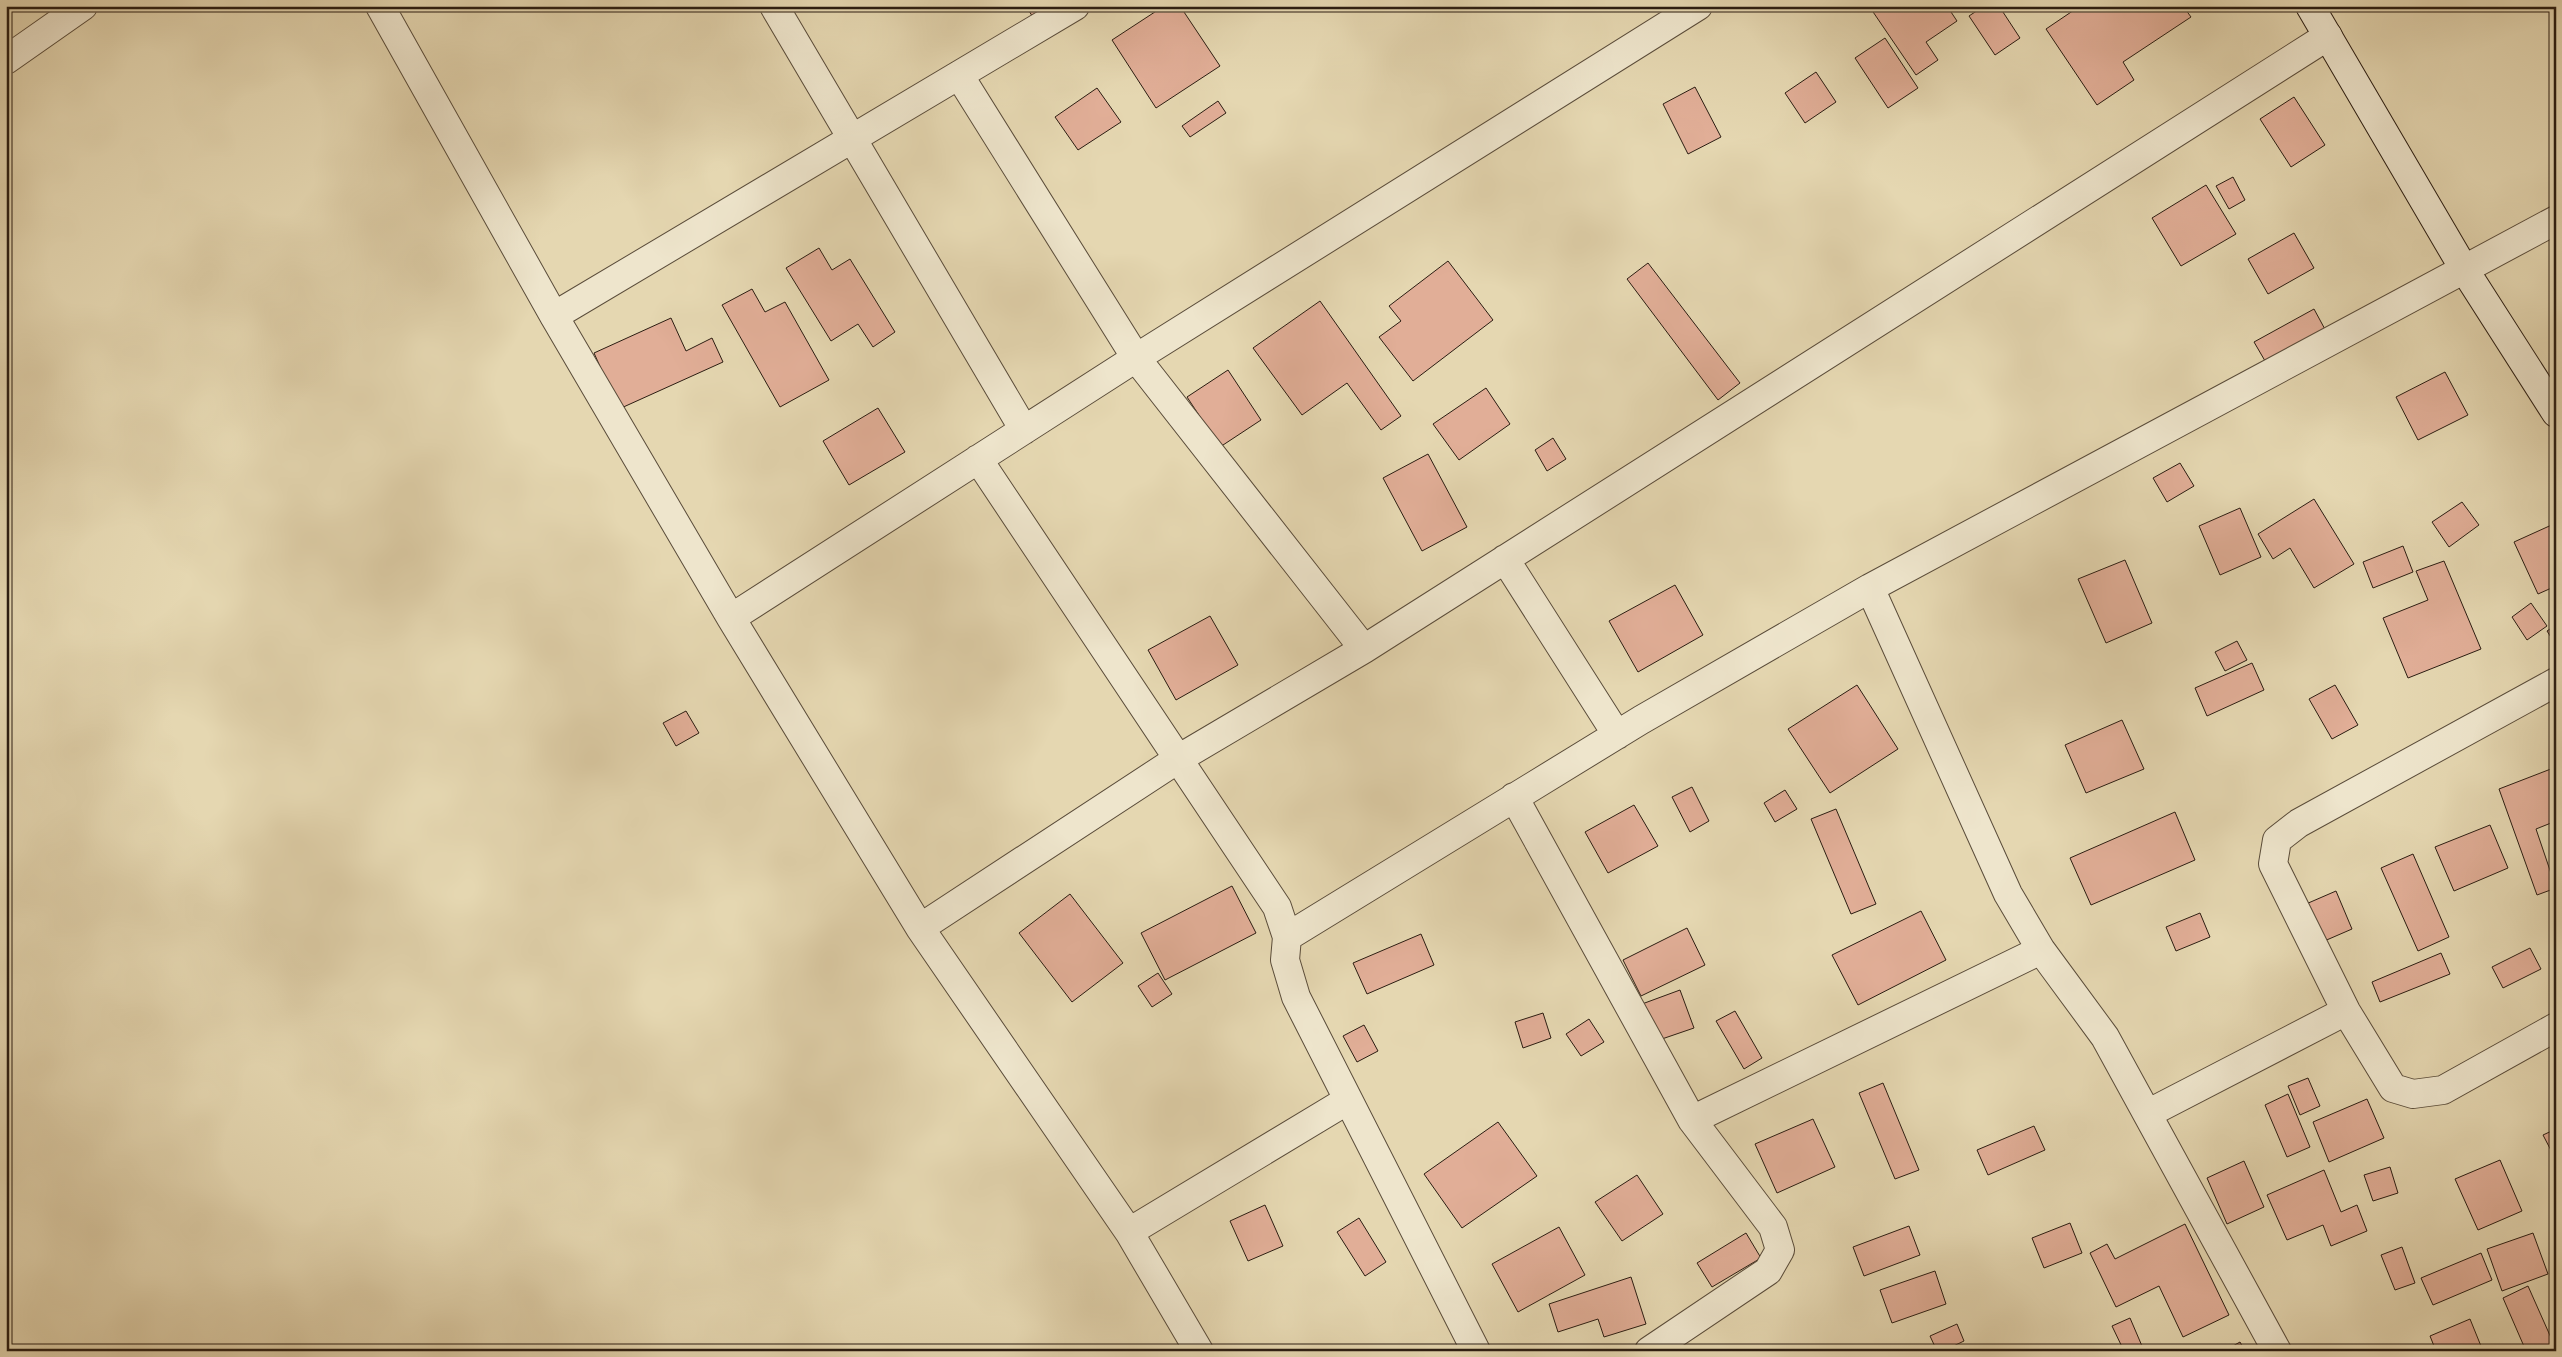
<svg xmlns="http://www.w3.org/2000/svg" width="2562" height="1357" font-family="Vollkorn,serif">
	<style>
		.building { fill: #e1ae97; stroke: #2b1d12 }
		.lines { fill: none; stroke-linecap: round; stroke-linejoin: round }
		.street-casing { stroke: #5a4c3a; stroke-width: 30 }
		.secondary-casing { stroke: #2b1d12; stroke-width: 30 }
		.street { stroke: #eee5cc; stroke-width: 28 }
		.secondary { stroke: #eee5cc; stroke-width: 28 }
	</style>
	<rect width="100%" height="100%" fill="#e5d7b1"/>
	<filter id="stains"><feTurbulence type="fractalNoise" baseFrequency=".004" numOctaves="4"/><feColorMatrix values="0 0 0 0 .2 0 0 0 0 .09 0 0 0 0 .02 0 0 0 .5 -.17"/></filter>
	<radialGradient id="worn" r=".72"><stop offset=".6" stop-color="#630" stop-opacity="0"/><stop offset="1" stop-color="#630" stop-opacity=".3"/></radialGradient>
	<!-- building -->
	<path class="building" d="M1026,6h29l-21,13z
		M1164,6h16l40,60 -64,42 -44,-68z
		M1869,6h78l10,15 -31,21 12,18 -22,15z
		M1984,6h15l21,32 -25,17 -26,-39z
		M2080,6h103l8,11 -68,45 11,18 -37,25 -51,-76z
		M1885,38l33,50 -30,20 -33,-50z
		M1816,72l20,30 -31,21 -20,-30z
		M1695,87l26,50 -33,17 -25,-50z
		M1097,88l24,34 -43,28 -23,-33z
		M2294,97l31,48 -34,22 -31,-48z
		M1218,101l8,12 -36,24 -8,-11z
		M2233,177l12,23 -16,9 -13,-23z
		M2206,185l30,49 -55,32 -29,-48z
		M2294,233l20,35 -46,26 -20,-35z
		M819,248l13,22 18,-11 45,73 -22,15 -15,-23 -27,17 -45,-73z
		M1448,261l45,59 -80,61 -34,-44 22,-16 -12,-15z
		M1648,263l92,120 -22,17 -91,-121z
		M752,289l13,23 20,-10 44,78 -49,27 -58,-102z
		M1320,301l81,115 -20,14 -34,-47 -45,32 -49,-67z
		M2314,309l13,24 -59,33 -14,-24z
		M671,318l15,33 26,-13 11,24 -104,47 -25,-56z
		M1228,370l33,50 -41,27 -33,-50z
		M2445,372l23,43 -50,25 -22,-43z
		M1486,388l24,36 -51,36 -26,-36z
		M878,408l27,44 -56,33 -26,-44z
		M1553,438l13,21 -19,12 -12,-21z
		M1428,454l39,73 -45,24 -39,-73z
		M2180,463l14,23 -27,16 -14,-24z
		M2314,499l40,65 -40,24 -24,-40 -17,11 -15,-25z
		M2462,502l17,23 -30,22 -17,-25z
		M2240,508l21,49 -41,18 -21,-49z
		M2556,523v63l-18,8 -24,-52z
		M2403,546l10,26 -40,16 -10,-26z
		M2125,560l27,63 -46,20 -28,-64z
		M2444,561l37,88 -73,29 -25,-60 45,-18 -12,-29z
		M1675,585l28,50 -65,37 -29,-51z
		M2531,603l16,23 -20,14 -15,-23z
		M1210,616l28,49 -62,35 -28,-50z
		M2556,625v20l-9,-14z
		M2237,641l10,19 -22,11 -10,-19z
		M2252,663l12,27 -57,26 -12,-28z
		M1857,685l41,64 -68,44 -42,-64z
		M2335,685l23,40 -26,14 -23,-40z
		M686,711l13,22 -23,13 -13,-23z
		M2122,720l22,49 -58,24 -21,-48z
		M2556,767v54l-20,8 20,59 -19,7 -38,-106z
		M1692,787l17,34 -19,11 -18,-35z
		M1785,790l12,19 -22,13 -11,-19z
		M1634,805l24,41 -50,27 -23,-41z
		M1836,809l40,95 -25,10 -40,-95z
		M2175,812l20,48 -104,45 -21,-47z
		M2490,825l18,43 -54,23 -19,-44z
		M2413,854l36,83 -31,14 -37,-83z
		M1232,886l24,47 -91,47 -24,-47z
		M2336,891l16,38 -30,13 -16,-38z
		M1070,894l53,69 -51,39 -53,-69z
		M1921,911l25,49 -88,45 -26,-50z
		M2200,913l10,24 -34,14 -10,-24z
		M1687,928l18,37 -64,31 -18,-36z
		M1421,934l13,31 -67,29 -14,-31z
		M2530,948l11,21 -38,19 -11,-21z
		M2441,953l9,21 -70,28 -8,-20z
		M1158,973l14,21 -20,13 -14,-21z
		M1680,990l14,38 -38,13 -14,-37z
		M1735,1011l27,47 -18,11 -28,-48z
		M1543,1013l8,25 -28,10 -8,-26z
		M1589,1019l15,23 -23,14 -15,-22z
		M1364,1025l14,26 -21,11 -14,-26z
		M2308,1078l12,28 -20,9 -12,-29z
		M1883,1083l36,87 -24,9 -36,-86z
		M2288,1094l22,53 -23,10 -22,-52z
		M2367,1099l17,39 -55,24 -16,-40z
		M1813,1119l22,48 -58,26 -22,-49z
		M1498,1122l39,54 -75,52 -38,-54z
		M2034,1126l11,24 -57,25 -11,-25z
		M2556,1129v31l-13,-25z
		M2500,1160l22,51 -44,19 -23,-51z
		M2244,1161l20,46 -37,17 -20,-46z
		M2390,1167l8,26 -25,8 -9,-26z
		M2324,1170l17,42 16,-7 10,26 -36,15 -8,-21 -36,15 -20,-45z
		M1637,1175l26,39 -41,27 -27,-39z
		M1265,1205l18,41 -35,15 -18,-40z
		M1359,1218l27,44 -21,14 -28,-44z
		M2070,1223l12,30 -38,15 -12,-30z
		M2185,1224l44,91 -46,22 -24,-51 -43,21 -26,-54 17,-9 8,15z
		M1909,1226l11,29 -56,21 -11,-29z
		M1559,1227l26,48 -67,37 -26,-48z
		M1746,1233l15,25 -49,29 -15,-24z
		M2533,1233l15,41 -46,17 -15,-42z
		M2402,1247l13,36 -20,7 -14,-35z
		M2481,1253l11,27 -59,25 -12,-27z
		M1935,1271l11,33 -54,19 -12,-33z
		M1631,1277l15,47 -42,13 -6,-18 -40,13 -9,-28z
		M2528,1286l28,63v2h-30l-23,-53z
		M2130,1318l12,28 -18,5 -12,-25z
		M2470,1319l13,32h-47l-6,-15z
		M1957,1324l7,17 -21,10h-6l-7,-15z
		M2240,1342l5,9h-21z"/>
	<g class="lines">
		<!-- street casing -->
		<g class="street-casing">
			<path id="street" d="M380,6l174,310 177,302 189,310 209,304 70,119
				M774,6l250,424
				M6,60l77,-54
				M959,75l177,283 228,291
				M554,316l521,-310
				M978,459l299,448 10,30 -2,23 11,37 180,354
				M1505,559l112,176
				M1870,588l138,306 33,56 64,87 172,314
				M731,618l405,-260 562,-352
				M2556,682l-257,141 -22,17 -4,24 73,147 47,77 20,6 30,-4 113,-63
				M1514,797l178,323 81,107 7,23 -12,21 -119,80
				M920,928l258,-169 186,-110 964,-613
				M1287,937l354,-217 229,-132 686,-368
				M2149,1113l197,-102
				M1692,1120l349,-170
				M1129,1232l219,-132"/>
		</g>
		<!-- secondary casing -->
		<g class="secondary-casing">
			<path id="secondary" d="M2310,6l154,263 92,144"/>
		</g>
		<!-- street -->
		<use href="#street" class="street"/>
		<!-- secondary -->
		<use href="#secondary" class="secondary"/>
	</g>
	<!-- margin -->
	<rect width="2562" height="1357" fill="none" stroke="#e5d7b1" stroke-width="25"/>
	<rect x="8" y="8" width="2547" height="1342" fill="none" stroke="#2b1d12" stroke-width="2.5"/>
	<rect x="12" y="12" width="2537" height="1332" fill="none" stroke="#2b1d12"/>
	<rect width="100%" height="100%" filter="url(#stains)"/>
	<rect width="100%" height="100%" fill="url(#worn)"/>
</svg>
